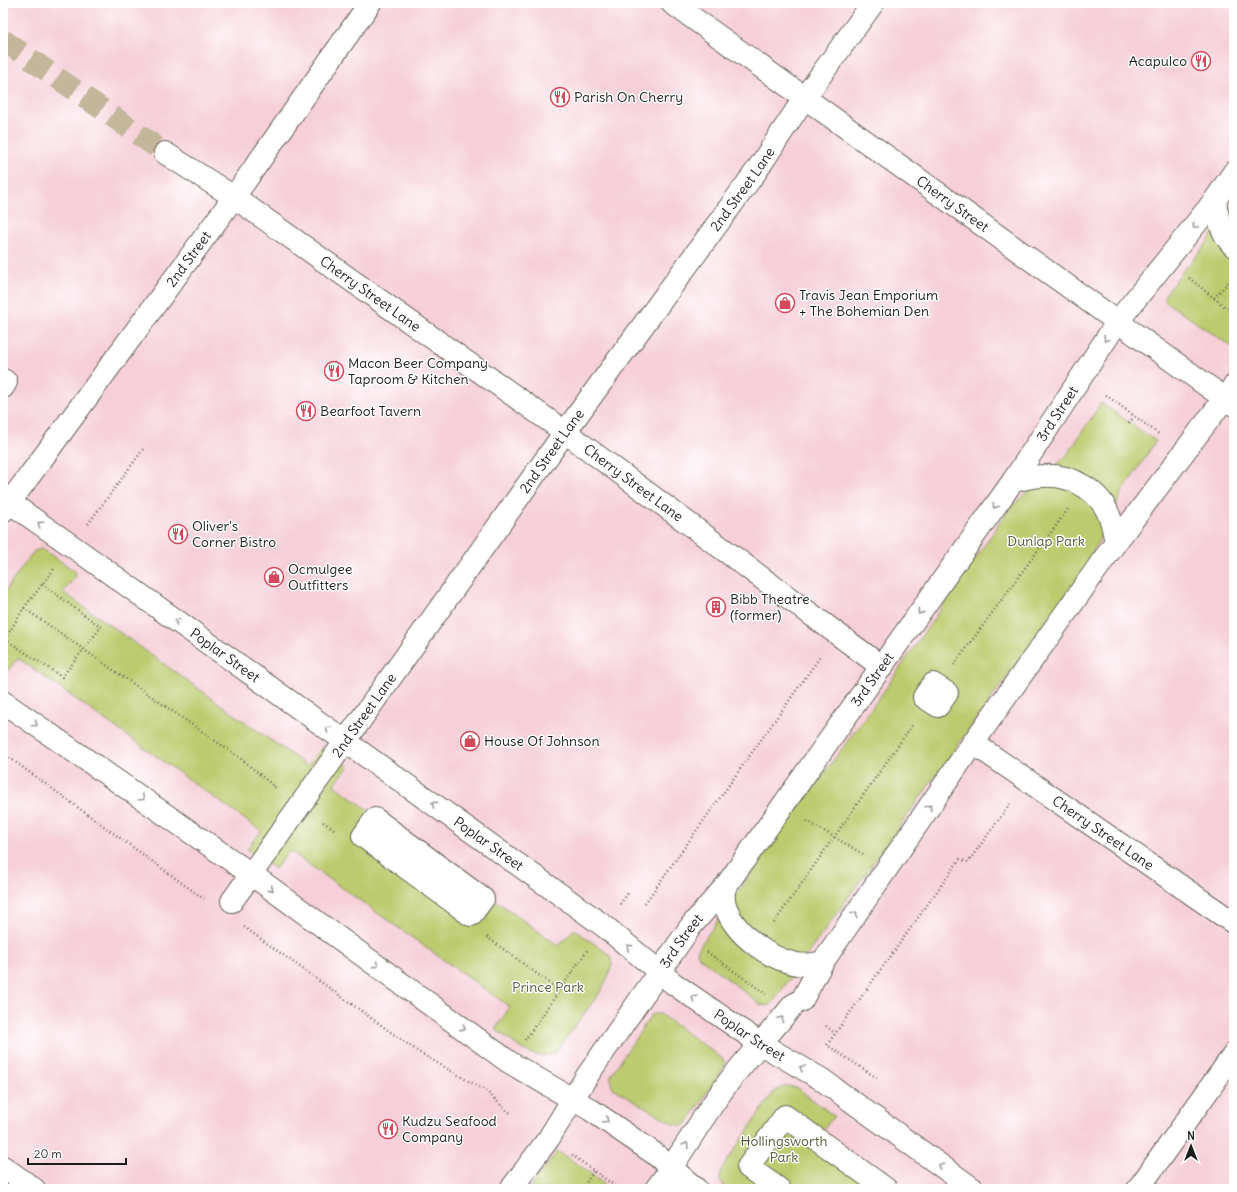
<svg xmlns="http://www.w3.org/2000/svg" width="1237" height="1192" font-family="Delius,sans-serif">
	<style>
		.built { fill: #f6cfd8 }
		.green { fill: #bbcb6d; stroke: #6c7444 }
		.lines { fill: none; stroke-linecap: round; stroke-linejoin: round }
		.minor-tunnel { stroke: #c3b69b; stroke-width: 22; stroke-dasharray: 22 11; stroke-linecap: butt }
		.minor-casing { stroke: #656054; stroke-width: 24 }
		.path { stroke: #656054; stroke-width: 2.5; stroke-dasharray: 1 3; stroke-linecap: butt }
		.minor { stroke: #fff; stroke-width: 22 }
		.oneway { stroke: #999 }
		.labels { text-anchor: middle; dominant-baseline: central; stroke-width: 3; stroke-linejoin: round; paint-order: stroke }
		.poi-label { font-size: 14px; fill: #1c1c1c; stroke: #fff; text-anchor: start }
		.street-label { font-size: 14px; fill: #1c1c1c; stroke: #fff }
		.park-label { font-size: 14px; fill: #545938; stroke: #fff }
	</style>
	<rect width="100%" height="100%" fill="#fff"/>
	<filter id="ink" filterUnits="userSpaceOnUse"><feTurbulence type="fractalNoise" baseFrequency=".025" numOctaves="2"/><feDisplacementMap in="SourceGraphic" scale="8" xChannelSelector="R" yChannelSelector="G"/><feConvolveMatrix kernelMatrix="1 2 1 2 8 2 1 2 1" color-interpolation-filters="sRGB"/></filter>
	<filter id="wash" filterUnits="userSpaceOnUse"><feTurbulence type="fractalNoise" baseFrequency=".012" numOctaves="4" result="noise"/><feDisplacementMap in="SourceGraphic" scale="16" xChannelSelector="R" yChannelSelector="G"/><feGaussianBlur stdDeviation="0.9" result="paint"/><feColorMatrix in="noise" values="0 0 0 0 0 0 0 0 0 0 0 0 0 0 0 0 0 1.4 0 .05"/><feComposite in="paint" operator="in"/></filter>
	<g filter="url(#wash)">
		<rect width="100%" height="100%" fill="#edddbb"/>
		<!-- built -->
		<path class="built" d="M3,3h1231v1186h-1231z"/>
		<!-- green -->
		<path class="green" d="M1234,204v142l-5,-1 -63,-43 -2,-6 18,-24 19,-21z
			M1101,403l55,38 -33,50 -37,76 -315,438 -3,1 -7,-1 -62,-48 -2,-4 1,-4 37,-54 149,-204 126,-183 57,-53z
			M41,549l3,1 31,21 1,5 -13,16 244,174 17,-20 25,20 -15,19 225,161 15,-17 33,24 4,5 1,7 -4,12 -7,14 -46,62c-24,10 -42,-12 -60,-24l15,-22 -220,-156 -15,18 -28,-20 14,-18 -243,-173 -13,16 -2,1v-81l31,-43z
			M652,1014h8l63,45 2,4 -1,4 -37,56 -4,3 -9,-2 -60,-35 -3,-5v-9z
			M788,1086l9,2 37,28 -14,18 78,55 -173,-1 -5,-8 1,-10 52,-77 7,-5z
			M557,1151l32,21 20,17h-80z"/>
	</g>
	<g filter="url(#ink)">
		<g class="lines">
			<!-- minor-tunnel -->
			<path class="minor-tunnel" d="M3,40l162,113"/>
			<!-- minor casing -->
			<g class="minor-casing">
				<g id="minor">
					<path id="s1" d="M672,3l562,402"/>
					<path id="s2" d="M165,153l69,44 331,235 317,235"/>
					<path d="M1215,200c2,16 6,35 19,46"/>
					<path d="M3,380l3,2 -3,5"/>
					<path d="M1013,481c10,-2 20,-5 31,-5 27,-2 57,15 66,42 3,7 4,16 6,24"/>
					<path id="s3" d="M3,498l69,48 532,380 70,58 87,60 60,35 152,110"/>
					<path id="s4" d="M3,511l33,-44 198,-270 136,-194"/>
					<path d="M933,684l14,9 -9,13 -14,-9z"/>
					<path d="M3,702l248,172 258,188 82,48 64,44 41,35"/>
					<path id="s5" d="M973,743l261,180"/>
					<path d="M375,819l108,80 -12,16 -108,-79z"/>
					<path d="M725,887c-1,4 -2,8 -1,12 0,3 1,6 2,9 10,27 43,51 71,56 8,2 17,-1 25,-1"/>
					<path id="s6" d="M232,901l333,-469 192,-262 48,-73 68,-94"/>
					<path d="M3,1167l31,22"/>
					<path id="s7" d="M511,1189l38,-51 38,-62 104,-150 34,-39 288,-406 105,-160 97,-121 19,-28"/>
					<path d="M656,1189c28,-37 49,-78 78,-114 19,-24 40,-46 59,-70l9,-5 20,-37 151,-220 143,-201 118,-156"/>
					<path d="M779,1189l-31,-22 37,-51 101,73"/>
					<path d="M1138,1189l96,-135"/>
				</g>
			</g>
			<!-- path -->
			<path class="path" d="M1189,278l45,36
				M1214,298l20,-22
				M1106,395l54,40
				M1129,423l5,-6
				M88,524l57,-77
				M24,608l216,150 37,31
				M5,639l57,38 39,-50 -59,-43
				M3,642l21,-34 30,-39
				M954,665l114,-156
				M3,753l201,146
				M807,821l56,33
				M323,822l13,8
				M645,903l175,-246
				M620,904l9,-12
				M774,923l139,-199
				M244,927l176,126 66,38 19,18 7,5
				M487,937l72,53
				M707,952l59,42
				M826,1026l9,7
				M525,1040l63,-91
				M877,1078l-50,-33 133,-186 8,3 42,-58
				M572,1155l47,34
				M582,1189l12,-18"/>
			<!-- minor -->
			<use href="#minor" class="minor"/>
		</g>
		<!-- one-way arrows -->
		<defs><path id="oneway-chevron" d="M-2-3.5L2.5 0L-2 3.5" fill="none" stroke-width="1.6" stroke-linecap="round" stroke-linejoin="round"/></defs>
		<g class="oneway">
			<use href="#oneway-chevron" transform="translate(1195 226) rotate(128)"/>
			<use href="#oneway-chevron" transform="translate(1106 339) rotate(124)"/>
			<use href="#oneway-chevron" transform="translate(995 506) rotate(125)"/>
			<use href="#oneway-chevron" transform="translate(40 524) rotate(-146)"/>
			<use href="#oneway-chevron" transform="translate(920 612) rotate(125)"/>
			<use href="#oneway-chevron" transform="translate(177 621) rotate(-144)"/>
			<use href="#oneway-chevron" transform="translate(35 724) rotate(35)"/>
			<use href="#oneway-chevron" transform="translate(328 729) rotate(-144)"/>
			<use href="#oneway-chevron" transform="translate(142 798) rotate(35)"/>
			<use href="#oneway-chevron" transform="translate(434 804) rotate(-144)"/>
			<use href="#oneway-chevron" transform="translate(929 807) rotate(-56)"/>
			<use href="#oneway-chevron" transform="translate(271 889) rotate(36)"/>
			<use href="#oneway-chevron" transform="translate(855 914) rotate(-56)"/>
			<use href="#oneway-chevron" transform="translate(629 947) rotate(-140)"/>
			<use href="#oneway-chevron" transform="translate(376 965) rotate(36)"/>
			<use href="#oneway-chevron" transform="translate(694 998) rotate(-145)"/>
			<use href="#oneway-chevron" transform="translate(781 1019) rotate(-50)"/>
			<use href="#oneway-chevron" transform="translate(463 1028) rotate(35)"/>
			<use href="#oneway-chevron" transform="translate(802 1068) rotate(-150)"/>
			<use href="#oneway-chevron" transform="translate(606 1120) rotate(35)"/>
			<use href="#oneway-chevron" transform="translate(686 1145) rotate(-59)"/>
			<use href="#oneway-chevron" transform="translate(941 1166) rotate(-144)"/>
		</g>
	</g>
	<!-- icons -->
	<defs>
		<g id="restaurant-ring" transform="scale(1)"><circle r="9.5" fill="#fff" stroke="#d1495b" stroke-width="1.5"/><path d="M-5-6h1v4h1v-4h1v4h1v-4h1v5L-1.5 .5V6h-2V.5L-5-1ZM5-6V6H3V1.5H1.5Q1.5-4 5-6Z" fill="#d1495b"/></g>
		<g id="shop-ring" transform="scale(1)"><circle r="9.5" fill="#fff" stroke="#d1495b" stroke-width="1.5"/><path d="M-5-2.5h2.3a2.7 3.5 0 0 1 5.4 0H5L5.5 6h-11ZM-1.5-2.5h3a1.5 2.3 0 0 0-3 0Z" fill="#d1495b"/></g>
		<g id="building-ring" transform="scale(1)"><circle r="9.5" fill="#fff" stroke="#d1495b" stroke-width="1.5"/><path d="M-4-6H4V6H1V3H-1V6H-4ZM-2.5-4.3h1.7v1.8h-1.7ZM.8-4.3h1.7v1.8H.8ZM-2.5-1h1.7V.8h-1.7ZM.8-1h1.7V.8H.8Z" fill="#d1495b"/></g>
	</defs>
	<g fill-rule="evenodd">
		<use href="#restaurant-ring" x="1201" y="61"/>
		<use href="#restaurant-ring" x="560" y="97"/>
		<use href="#shop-ring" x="785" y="303"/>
		<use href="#restaurant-ring" x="334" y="371"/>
		<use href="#restaurant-ring" x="306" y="411"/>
		<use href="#restaurant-ring" x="178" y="534"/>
		<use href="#shop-ring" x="274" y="577"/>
		<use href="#building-ring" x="716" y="607"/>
		<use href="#shop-ring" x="470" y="741"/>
		<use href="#restaurant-ring" x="388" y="1129"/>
	</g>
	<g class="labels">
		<!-- poi labels -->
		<g class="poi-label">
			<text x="1187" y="61" text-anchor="end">Acapulco</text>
			<text x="574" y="97">Parish On Cherry</text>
			<text x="799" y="295">Travis Jean Emporium<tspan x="799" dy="16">+ The Bohemian Den</tspan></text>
			<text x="348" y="363">Macon Beer Company<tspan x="348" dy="16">Taproom &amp; Kitchen</tspan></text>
			<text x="320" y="411">Bearfoot Tavern</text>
			<text x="192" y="526">Oliver's<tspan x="192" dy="16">Corner Bistro</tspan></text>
			<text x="288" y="569">Ocmulgee<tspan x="288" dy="16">Outfitters</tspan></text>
			<text x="730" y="599">Bibb Theatre<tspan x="730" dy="16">(former)</tspan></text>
			<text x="484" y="741">House Of Johnson</text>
			<text x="402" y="1121">Kudzu Seafood<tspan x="402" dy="16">Company</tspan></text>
		</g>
		<!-- street labels -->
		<g class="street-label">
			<text stroke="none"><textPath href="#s6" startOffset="876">2nd Street Lane</textPath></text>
			<text stroke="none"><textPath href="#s1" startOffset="345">Cherry Street</textPath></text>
			<text stroke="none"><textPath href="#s4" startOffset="313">2nd Street</textPath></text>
			<text stroke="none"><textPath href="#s2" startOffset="249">Cherry Street Lane</textPath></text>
			<text stroke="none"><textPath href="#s7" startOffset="949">3rd Street</textPath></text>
			<text stroke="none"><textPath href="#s6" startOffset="552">2nd Street Lane</textPath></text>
			<text stroke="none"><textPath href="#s2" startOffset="573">Cherry Street Lane</textPath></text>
			<text stroke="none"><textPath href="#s3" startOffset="272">Poplar Street</textPath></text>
			<text stroke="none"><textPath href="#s7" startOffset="625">3rd Street</textPath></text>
			<text stroke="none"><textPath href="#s6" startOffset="228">2nd Street Lane</textPath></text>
			<text stroke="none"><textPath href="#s5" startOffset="158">Cherry Street Lane</textPath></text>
			<text stroke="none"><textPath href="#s3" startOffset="596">Poplar Street</textPath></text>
			<text stroke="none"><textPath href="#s7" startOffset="301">3rd Street</textPath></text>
			<text stroke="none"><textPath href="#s3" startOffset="920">Poplar Street</textPath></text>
		</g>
		<!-- park labels -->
		<g class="park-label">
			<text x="1046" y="541">Dunlap Park</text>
			<text x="548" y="987">Prince Park</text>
			<text x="784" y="1141">Hollingsworth<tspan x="784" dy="16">Park</tspan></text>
		</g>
	</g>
	<!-- margin -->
	<rect width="1237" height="1192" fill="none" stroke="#fff" stroke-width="16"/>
	<!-- north arrow -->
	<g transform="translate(1191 1146)" stroke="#ffffff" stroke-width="3" paint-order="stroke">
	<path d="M0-3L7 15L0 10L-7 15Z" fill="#1c1c1c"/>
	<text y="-6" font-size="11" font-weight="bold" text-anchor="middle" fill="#1c1c1c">N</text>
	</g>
	<!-- scale -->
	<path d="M28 1158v6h98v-6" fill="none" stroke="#1c1c1c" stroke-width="2"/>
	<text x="34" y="1158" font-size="12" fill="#1c1c1c" stroke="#ffffff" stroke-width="3" paint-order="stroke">20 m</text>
</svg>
